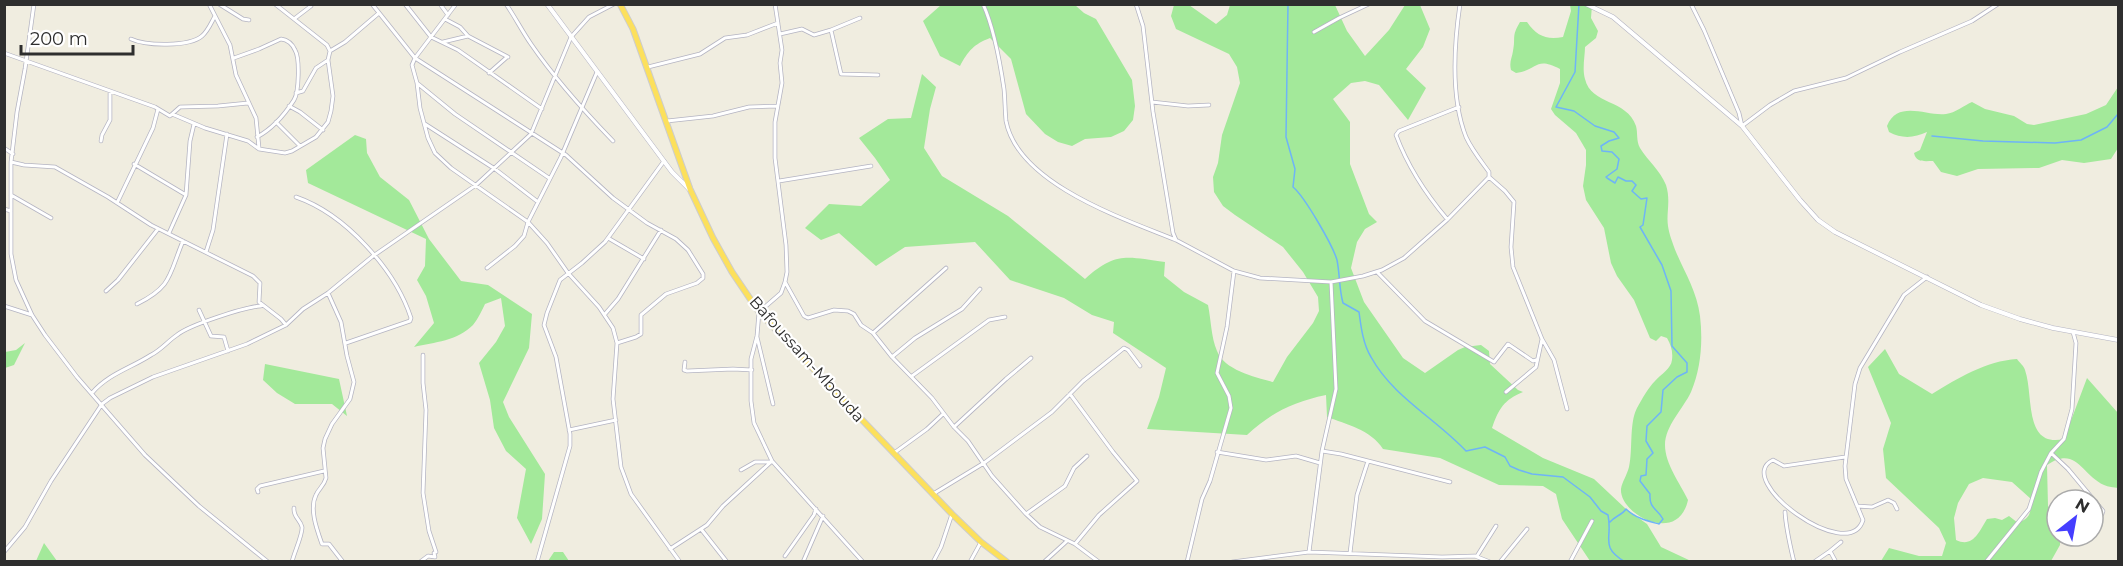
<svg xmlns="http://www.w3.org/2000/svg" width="2123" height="566" font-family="Montserrat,sans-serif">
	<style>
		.green { fill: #a3e99a; fill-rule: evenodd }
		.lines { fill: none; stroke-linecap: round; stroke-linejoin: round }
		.stream { stroke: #6eb4f7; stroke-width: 1.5 }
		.minor-casing { stroke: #b4b4c2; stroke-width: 4.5 }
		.tertiary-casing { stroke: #b4b4c2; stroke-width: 5 }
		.trunk-casing { stroke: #cdcdcd; stroke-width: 7 }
		.minor { stroke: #fff; stroke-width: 3 }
		.tertiary { stroke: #fff; stroke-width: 4 }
		.trunk { stroke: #fce05c; stroke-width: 5 }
		.labels { text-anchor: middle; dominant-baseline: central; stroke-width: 4.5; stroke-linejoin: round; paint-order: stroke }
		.street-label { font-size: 16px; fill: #2e2e2e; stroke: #fff }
	</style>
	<rect width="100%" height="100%" fill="#f0ede0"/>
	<!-- green -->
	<path class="green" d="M941,5h134l9,8 12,6 36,61 3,26 -2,14 -9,11 -13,6 -26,2 -13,7 -14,-4 -13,-8 -19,-20 -15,-55 -21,-21c-16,6 -22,13 -30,28l-20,-10 -17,-35z
		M1174,5h15l27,19 11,-9 3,-10h105l12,26 18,25 24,-26 16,-25h15l10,24 -7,18 -17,22 20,19 -18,32 -29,-35 -14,-4 -14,2 -18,16 17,23v42l19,50 8,8 -12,7 -8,13 -6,26 13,34 39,56 22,15 33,-23 7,-3 16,-2 8,6 1,13 28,26 5,2c-19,8 -24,16 -31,36l51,30 51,21 32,30 21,15 14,23 30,14h-101l-28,-42 -6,-25 -13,-8 -44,-1 -59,-27 -57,-9c-12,-19 -37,-25 -56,-32l-1,-22c-33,7 -54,17 -79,40l-100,-6 12,-32 7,-29 -53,-35 1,-11 -22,-7 -28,-17 -54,-18 -35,-38 -70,5 -29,19 -37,-33 -18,7 -16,-12 24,-24 32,2 29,-26 -15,-22 -16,-20 29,-19 23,-1 11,-44 14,13 -6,22 -6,39 18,28 66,40 77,63c31,-28 42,-22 80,-17l-1,14 20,16 24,13c3,14 3,32 9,46 7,19 38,26 56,31l14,-25 26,-34 6,-12 -1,-14 -15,-25 -20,-25 -48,-32 -12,-9 -9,-14 -1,-15 5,-14 4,-28 18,-52 -3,-16 -8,-13 -53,-25 -5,-13z
		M1570,5h22l-1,13 7,13 -2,7 -11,9c0,9 -3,22 0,32 6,26 42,20 51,47 2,7 0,15 4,22 8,13 20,22 26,37 5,16 0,28 2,41 1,8 5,18 8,26 9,21 21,40 24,64 3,25 1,53 -9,76 -8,17 -26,34 -26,53 0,19 15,38 23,55 -10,46 -69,14 -67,-11 1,-7 6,-14 8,-22 4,-17 0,-44 8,-59 5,-9 11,-20 18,-27 6,-7 16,-12 17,-21 1,-9 -1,-15 -5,-22l-6,-2 -5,5 -6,-3 -16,-38 -17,-24 -6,-13 -7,-35 -18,-28 -3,-14 3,-21v-15l-10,-17 -21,-18 -4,-6 9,-26v-14c-25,-13 -22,1 -44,4l-5,-3c-2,-8 1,-12 2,-19 3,-14 -2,-14 7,-29h7c10,14 19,18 36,15l8,-26z
		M2118,87v61l-7,11 -27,4 -22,-3 -23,8 -61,1 -21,7 -16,-4 -8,-11c-8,0 -17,2 -19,-8l6,-3 7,-18c-13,6 -25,7 -38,0l-2,-6c11,-27 41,-9 59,-12 9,-1 19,-9 26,-12l13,7 29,7 13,8 7,1 52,-11 20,-9z
		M355,135l11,4 1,14 13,24 29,23 20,39 32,42 27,4 44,29 -3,34 -26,54 6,15 36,57 -3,45 -11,25 -14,-26 9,-49 -20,-18 -12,-23 -4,-28 -11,-37 17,-21 9,-16 -4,-28 -16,6c-3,6 -7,15 -12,21 -16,16 -38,17 -59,22l20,-24 -8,-27 -9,-16 8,-14 1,-27 -118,-56 -2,-13z
		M25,343l-11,22 -9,3v-16l11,-2z
		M1885,349l14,25 33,20c26,-16 54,-33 85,-35 2,3 7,7 8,11 9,25 -2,78 39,69l23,-61 31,35v75c-4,-1 -10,-1 -14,-3 -23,-11 -28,-40 -57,-20l1,41 9,18v12h3v9l-9,16h-170l8,-13 30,8h23l4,-13 -7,-15 -53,-50 -3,-29 8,-26 -23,-56zM1983,478l29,4 19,17c0,13 0,19 -13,24l-9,-7 -7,4 -7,-2 -8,1c-8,13 -14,29 -31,21l-2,-22 4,-15 11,-19z
		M265,364l74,15 8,37 -15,-12h-37l-18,-11 -14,-13z
		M44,543l13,18h-21z
		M554,552h9l6,9h-21z"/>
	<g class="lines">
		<!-- stream -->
		<path class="stream" d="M1288,4l-2,133 9,32 -2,18c12,10 40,59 44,73 3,15 2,29 6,43l16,9c2,15 4,32 12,45 22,40 64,61 95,94l19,-4 20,10 5,9 9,4 13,4 31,3 27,20 11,14 7,4c5,24 -9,31 17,47
			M1579,4l-4,68 -19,35 18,4 21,15 19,6 5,6 -10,3 -8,5 1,5 10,1 7,7 -2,10 -11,8
			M1932,136l51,5 72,2 26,-3 26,-13 11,-13
			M1607,178l8,5 3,-6 8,4h6l4,4 -4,6 9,8 6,-1 -4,27 -3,2 22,38 9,26 1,55 15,17v9l-10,5 -14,13 -2,22 -14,14 -1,15 7,12 -6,6 -1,16 -5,1 -1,5 10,13c-1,15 7,14 13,25l-4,5c-11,-3 -24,-6 -33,-15 -4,6 -11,7 -16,13"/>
		<!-- minor casing -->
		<g class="minor-casing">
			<path id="minor" d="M34,4l-9,65 -8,43 -6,50v92l5,26 16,35 13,20 32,42 68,78 54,51 69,56
				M209,4l21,41 6,30 20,43 3,30
				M219,4l24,15 6,1
				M275,4l52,41 3,6
				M372,4l43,54 151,97 47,43 34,25 29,16 12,11 15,24v4l-6,5 -31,11 -25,21v19l-5,3 -19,6
				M405,4l26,33 27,13 84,59
				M440,4l8,11
				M456,4l-41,54 -3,7 5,18 3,25 8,30 7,15 16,15 77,54 19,21 21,30 31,34 14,21 4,15 -4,56 8,68 10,27 49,68
				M506,4c9,13 16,27 25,40 24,35 53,67 82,97
				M775,4l7,46 -2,13 2,20 -7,39v36l11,87 1,27 -2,10 -4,11 -22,19 -2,24 -6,23v42l3,22 18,38 91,101
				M983,4c11,24 17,58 21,85 1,10 1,21 2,32 12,63 118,98 170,119
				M1136,4l7,22 10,86 20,121 3,7 58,31 26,7 71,4 32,-6 19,-6 22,-12 43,-38 42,-43v-5c-8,-11 -17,-22 -23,-35 -15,-38 -12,-92 -6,-133
				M1691,4l13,26 35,83 3,13 28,-21 24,-14 52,-13 54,-26 72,-31 26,-17
				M294,19l17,-13
				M445,19l15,8 8,9
				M831,30l29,-12
				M1314,32l25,-14 30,-14
				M780,34l22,-5 12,6 17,-5 10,44 37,1
				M131,39c15,7 58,8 71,-3 6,-5 9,-13 13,-20
				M443,42l25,-6 40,21
				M4,53l151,54 15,9 2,-2 33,14 43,13 11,8 26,4 7,-2 24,-14 12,-15 3,-11 2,-15 -5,-36 2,-9 15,-9 34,-29
				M234,58l25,-9 22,-10c7,1 11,4 14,11 5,8 4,42 -1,50 -9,14 -22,29 -37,37
				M648,67l52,-13 25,-16 22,-3 31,-12
				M489,73l17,-15
				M417,83l38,31 94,64
				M296,93l7,-2 13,-23 12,-8
				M1152,102l36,4 21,-1
				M289,106l11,6 23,18
				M171,115l9,-8 38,-1 30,-3
				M667,121l46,-5 36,-9 28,-1
				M276,122l24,24
				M425,124l70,45 43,33
				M101,141l1,-6 8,-15v-29
				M4,148l9,6
				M11,162l13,3 31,2 53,30 43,28 102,51 7,7 -1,19 22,17 5,6
				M134,164l52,31
				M1489,177l16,14 9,11 -3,45 2,20 29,72 -6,28 -30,25
				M779,181l92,-15
				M11,195l40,23
				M296,197c49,17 99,72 115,121l-1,3 -64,22
				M117,203l36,-75 5,-19
				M4,209l7,2
				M1447,219c-22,-26 -39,-52 -51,-84l3,-4 60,-24
				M169,233l17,-38 4,-54 4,-17
				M608,238l36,21
				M206,252l7,-22 14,-96
				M487,268l28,-22 9,-10 4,-14 33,-65 36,-85
				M1377,272l48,49 69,41 14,-18 25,17 3,-1
				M785,282l19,34 4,2 26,-8 14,1 6,3 7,11 12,8 19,24 40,41 22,29 14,14 24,35 34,38 14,13 35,17 24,18
				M106,291l12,-11 40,-51
				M328,293l13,29 6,34 7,26 -4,17 -18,25 -7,15 -2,9 3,30c-2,8 -7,10 -10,17 -7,14 1,35 6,49h7l14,18
				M137,304c36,-18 32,-30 46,-63
				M4,306l28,9
				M199,310l12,26 13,1 4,14
				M605,314l13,-15 43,-69
				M873,333l73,-65
				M757,337l16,67
				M1542,339l12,21 13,49
				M892,357l23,-19 47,-29 18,-20
				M685,362l-1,8 3,1 46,-2 19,1
				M912,376l77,-56 16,-3
				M92,393c16,-19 39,-25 59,-38 10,-5 17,-14 26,-20 12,-10 68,-28 84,-29
				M1070,394l43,58 24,29 -38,34 -24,29
				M954,427l52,-48 25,-21
				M569,430l47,-10
				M1322,451l19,3 109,28
				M1217,452l49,8 30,-4 24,7
				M894,453l33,-24 16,-15
				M2051,453l17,16 35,42 -1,3 -9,7
				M1845,457l-61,9 -11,-6c-42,19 76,106 90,60l-17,-41 -1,-13 10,-82 5,-16 44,-73 23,-18
				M741,470l14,-8h16
				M258,492l-1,-3 3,-3 64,-15
				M933,494l51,-31 68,-51 31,-31 41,-33 4,2 12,16
				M1857,506l15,1 16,-7 6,3 3,6
				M1785,512c1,17 5,33 9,50
				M1026,514l39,-28 9,-18 13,-12
				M701,529l26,33
				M670,549l37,-24 16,-19 49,-45
				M4,552l21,-25 26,-46 51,-77 8,-6 43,-21 94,-33 39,-19 17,-16 25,-16 45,-37 103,-71 55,-51 40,-97 18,-20 25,-13
				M1309,552l13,-101 14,-62 -5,-107
				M1350,553l7,-58 11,-34
				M785,556l29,-41 2,-6
				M1477,556l19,-30
				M292,562c2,-9 11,-28 10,-35 -2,-8 -9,-10 -8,-19
				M420,562l8,-6 7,1 -1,-4 2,-1 -7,-21 -6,-38 3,-83 -3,-27v-28
				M537,562l33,-116v-12l-14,-77 -12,-32 3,-12 13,-33 22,-17 23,-21 59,-81
				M803,562l20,-46
				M933,562l8,-15 11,-33
				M970,562l11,-20
				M1044,562l23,-21
				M1187,562l15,-63 8,-18 21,-73 -2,-12 -12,-23 10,-46 7,-56
				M1232,562l77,-10 133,5 33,-1 15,6
				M1500,562l27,-33
				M1570,562l22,-41
				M1814,562l16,-11
				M1836,562l-6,-11 11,-9
				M1986,562l43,-53 12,-37 10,-19 13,-14 8,-30 4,-66 -3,-11"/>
		</g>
		<!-- tertiary casing -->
		<g class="tertiary-casing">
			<path id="tertiary" d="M547,4l125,168 17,17
				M1586,4l27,13 129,109 58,74 18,20 17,12 146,73 39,14 33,9 65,12"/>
		</g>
		<!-- trunk casing -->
		<g class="trunk-casing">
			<path id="trunk" d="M620,4l13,25 57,160 23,49 19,34 27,40 193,202 29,28 26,20"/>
		</g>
		<!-- minor -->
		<use href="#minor" class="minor"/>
		<!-- tertiary -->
		<use href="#tertiary" class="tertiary"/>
		<!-- trunk -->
		<use href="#trunk" class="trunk"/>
	</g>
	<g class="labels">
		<!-- street labels -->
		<g class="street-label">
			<text transform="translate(807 359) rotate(48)">Bafoussam-Mbouda</text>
		</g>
	</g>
	<!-- border -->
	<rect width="2123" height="566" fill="none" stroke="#2e2e2e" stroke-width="12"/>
	<!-- north arrow -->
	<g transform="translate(2075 518) rotate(31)"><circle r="28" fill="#ffffff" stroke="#ababab" stroke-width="1.5"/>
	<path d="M0-4.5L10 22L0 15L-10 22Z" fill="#453eff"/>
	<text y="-9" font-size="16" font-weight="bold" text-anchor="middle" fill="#2e2e2e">N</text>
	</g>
	<!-- scale -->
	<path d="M21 45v9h112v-9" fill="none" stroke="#2e2e2e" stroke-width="3"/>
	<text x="30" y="45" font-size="18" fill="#2e2e2e" stroke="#ffffff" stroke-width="4.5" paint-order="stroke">200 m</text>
</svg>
